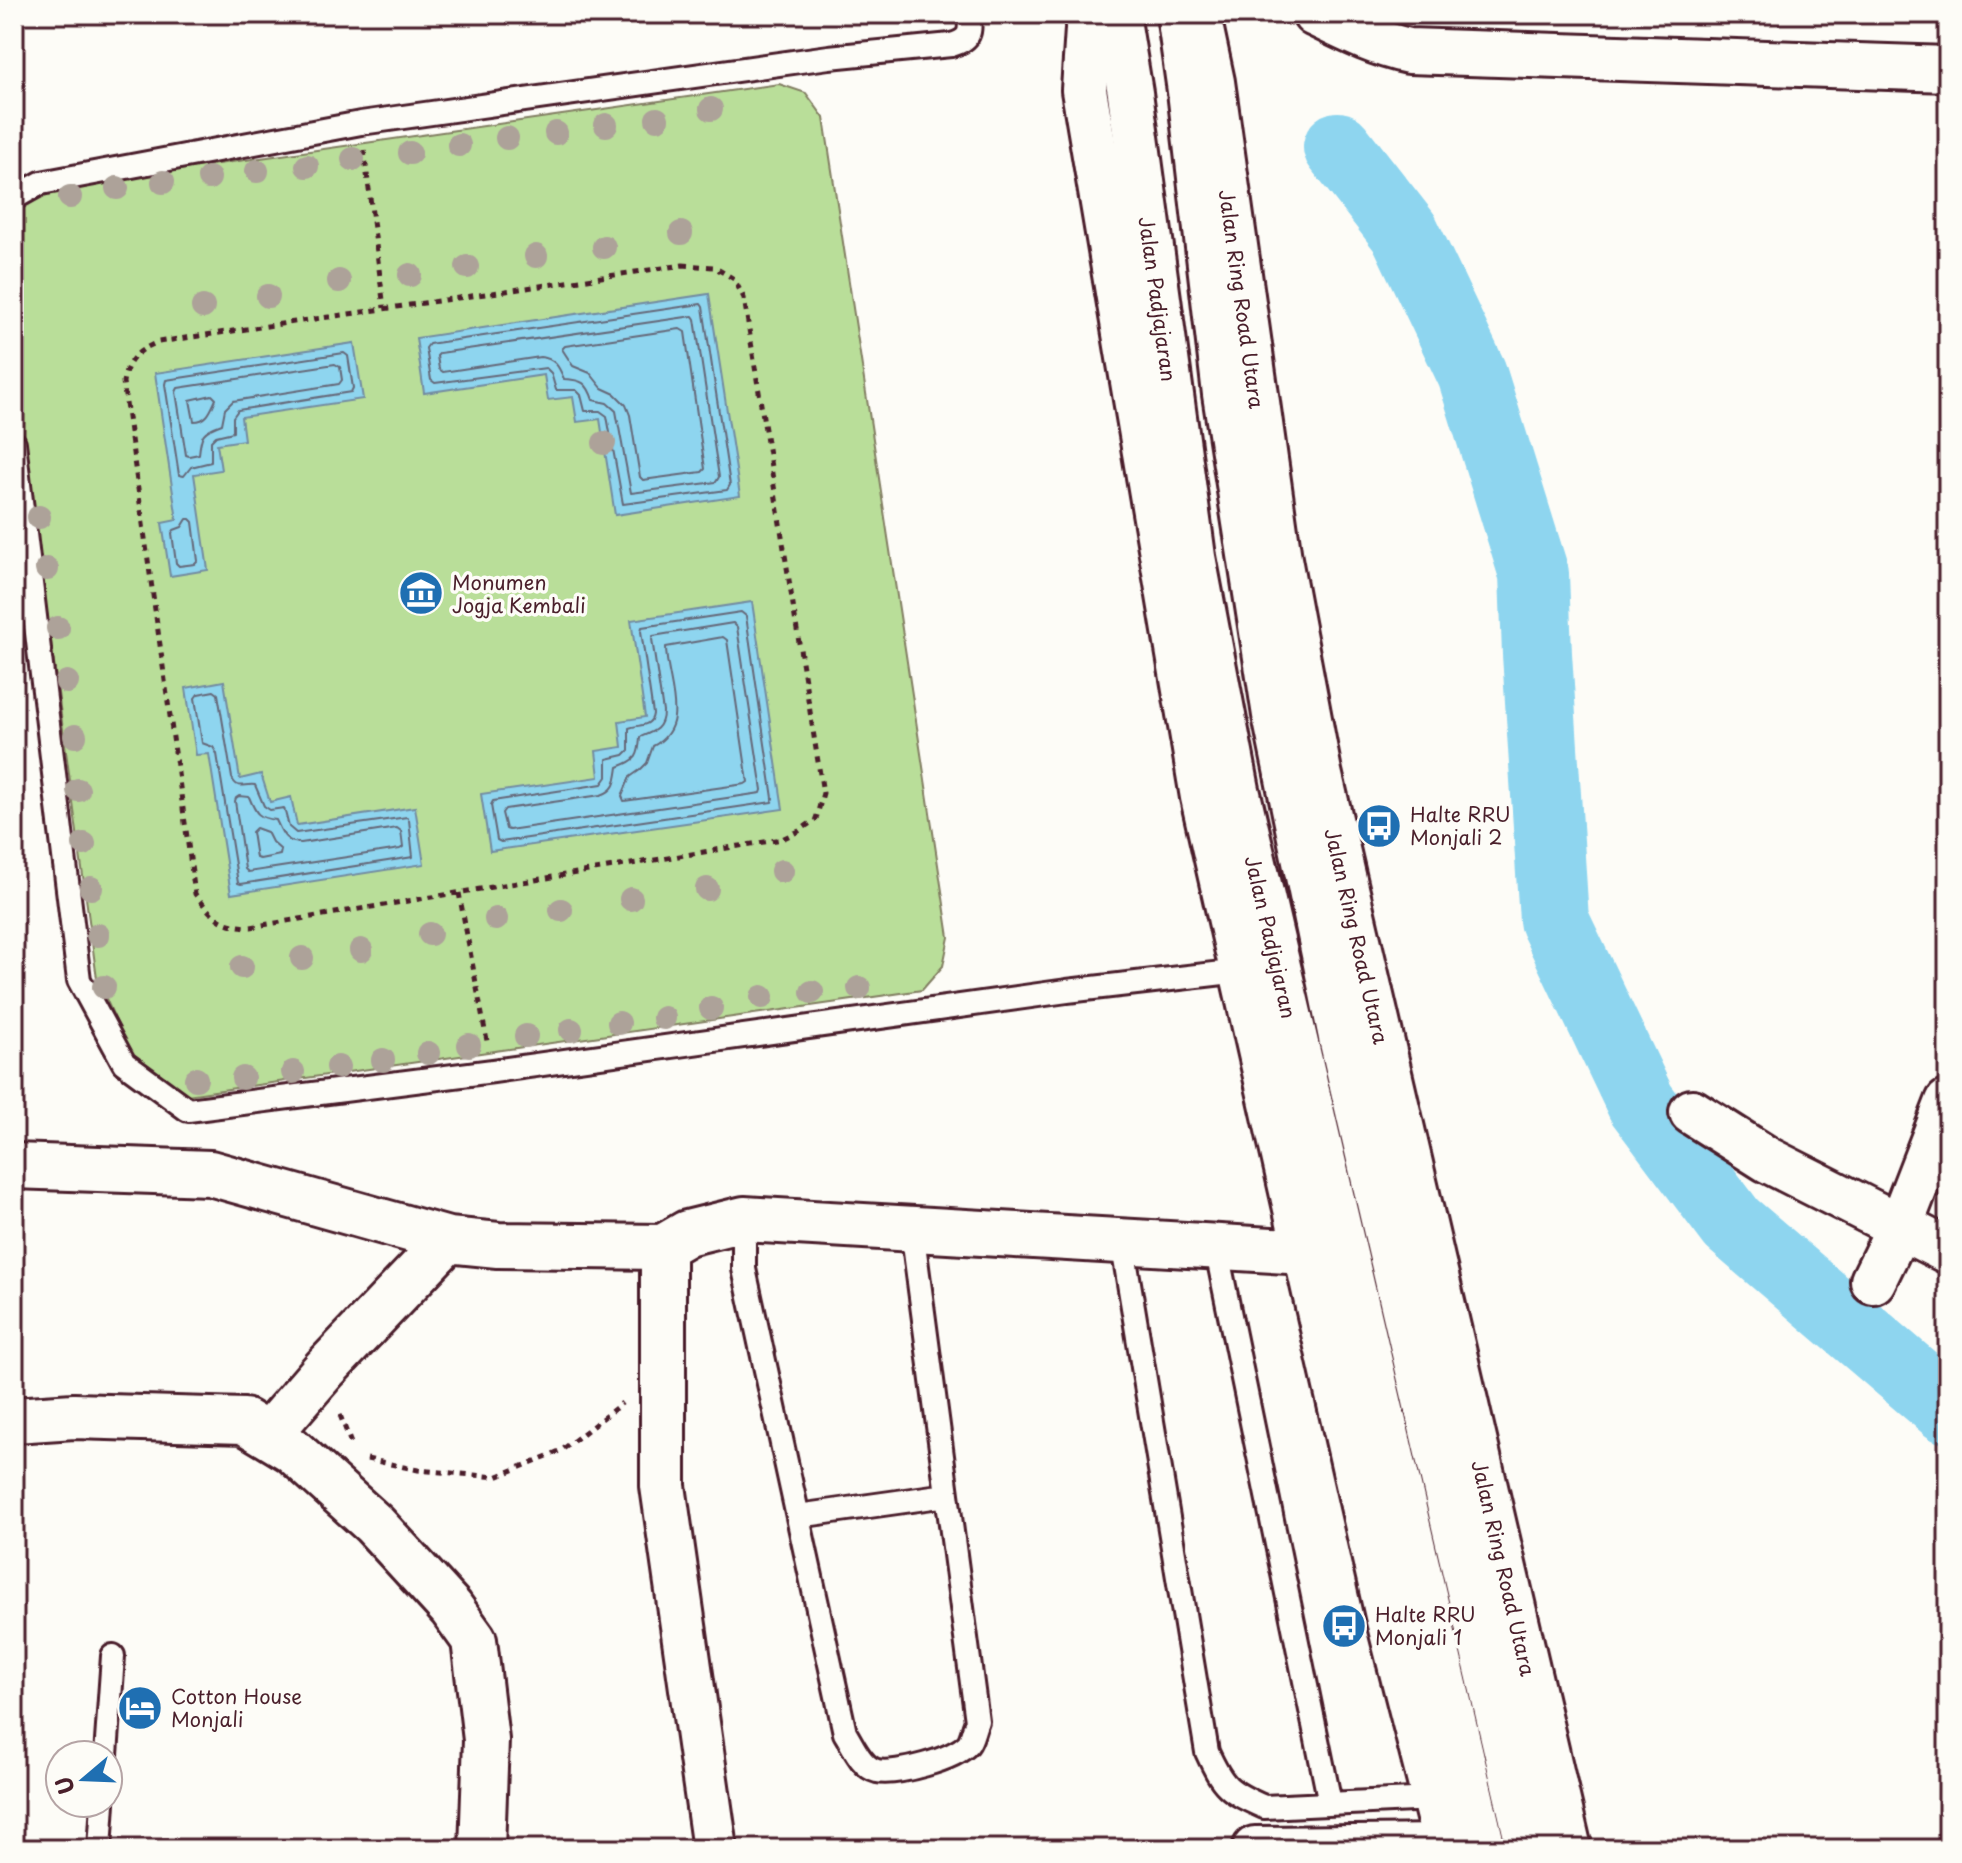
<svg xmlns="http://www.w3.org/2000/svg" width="1962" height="1863" font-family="'Playpen Sans',sans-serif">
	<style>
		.green { fill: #b9de99; stroke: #827e62; stroke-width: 2 }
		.water { fill: #8ed5ef; stroke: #738ca1; stroke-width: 2 }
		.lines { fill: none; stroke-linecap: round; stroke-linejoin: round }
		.shore { stroke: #656879; stroke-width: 2 }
		.river { stroke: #8ed5ef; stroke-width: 70 }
		.lane-casing { stroke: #4a1f2b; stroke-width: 28 }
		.street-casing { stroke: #4a1f2b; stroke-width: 50 }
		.secondary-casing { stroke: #4a1f2b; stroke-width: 50 }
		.highway-casing { stroke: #4a1f2b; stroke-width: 50 }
		.path { stroke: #4a1f2b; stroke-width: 5; stroke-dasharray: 6 6; stroke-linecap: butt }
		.lane { stroke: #fdfcf7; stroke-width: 22 }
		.street { stroke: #fdfcf7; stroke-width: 44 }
		.secondary { stroke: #fdfcf7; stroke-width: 44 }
		.highway { stroke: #fdfcf7; stroke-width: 44 }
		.tree { fill: #ada299 }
		.labels { text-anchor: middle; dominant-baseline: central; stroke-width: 7; stroke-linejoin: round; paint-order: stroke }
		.street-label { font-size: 20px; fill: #4a1f2b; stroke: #fdfcf7 }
		.poi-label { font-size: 20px; fill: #4a1f2b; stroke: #fdfcf7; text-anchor: start }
	</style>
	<rect width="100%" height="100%" fill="#fdfcf7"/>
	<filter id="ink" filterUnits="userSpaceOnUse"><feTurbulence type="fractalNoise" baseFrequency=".0125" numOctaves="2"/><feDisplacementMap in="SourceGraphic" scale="16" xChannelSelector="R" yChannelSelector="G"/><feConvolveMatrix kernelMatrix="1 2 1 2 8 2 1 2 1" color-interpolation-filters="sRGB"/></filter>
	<g filter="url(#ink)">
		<!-- green -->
		<path class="green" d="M779,84l27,9 18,25 125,819 -6,29 -21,24 -735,105 -57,-43 -33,-73 -83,-609v-150c15,-28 50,-32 78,-38z"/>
		<!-- water -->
		<path class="water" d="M709,294l31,202 -125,19 -15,-96 -23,3 -4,-25 -25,3 -4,-25 -120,18 -8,-55z
			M354,343l9,56 -122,18 3,23 -27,4 4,26 -27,4 14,96 -38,6 -8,-53 15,-3 -22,-147z
			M752,602l31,207 -293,42 -9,-57 118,-17 -3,-26 26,-4 -3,-26 26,-4 -14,-97z
			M224,681l16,98 21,-5 9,28 21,-5 6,28 118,-18 9,57 -193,30 -22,-140 -13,1 -10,-67z"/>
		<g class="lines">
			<!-- shore -->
			<path class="shore" d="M701,304l2,3 27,178 -3,5 -104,14 -16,-88 -7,-5h-15l-4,-16 -5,-5h-20l-5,-17 -5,-5 -111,15 -4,-3 -5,-32 3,-4z
				M693,316l2,3 24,158 -3,5 -85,11 -15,-82 -9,-8 -14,-3c-6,-18 -11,-20 -29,-21 -5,-12 -9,-21 -24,-22l-97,15 -4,-3 -2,-13 3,-3z
				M680,329l5,3 20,137 -3,3 -59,8 -3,-3 -10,-62 -4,-10 -11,-11 -13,-6 -12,-15 -17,-7 -11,-17 3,-3z
				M344,353l4,3 5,32 -2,4 -113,18 -5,7v15l-17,4 -5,5v21l-20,5 -7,9 -5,-1 -14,-91 1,-4z
				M335,364l5,3 2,13 -3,4 -106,17 -8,8 -3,15c-20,7 -21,10 -23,30l-10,2 -3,-1 -10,-63 2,-4z
				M212,395l4,4c-5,11 -8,22 -22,22l-4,-21z
				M187,519h3l3,3 5,39 -3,3 -16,2 -3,-3 -4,-30 2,-3 8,-3z
				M741,612l5,4 27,182 -1,4 -271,40 -4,-2 -6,-35 2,-4 109,-17 5,-7v-18l17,-4 5,-5v-22c10,-4 22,0 24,-14l-12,-83 1,-4z
				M733,623l4,4 25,163 -1,3 -252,37 -3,-1 -4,-16 3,-4 96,-14c15,-5 15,-14 17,-28 19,-7 21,-10 22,-30 13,-5 23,-8 23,-25l-11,-73 1,-3z
				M723,637l4,3 21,142 -3,2 -121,17 -2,-5 8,-19 10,-7 7,-7 6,-17c39,-21 13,-64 13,-99z
				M214,691l4,3 14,84c5,13 14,5 23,7l9,21 6,4 14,-2 5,19 7,6 111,-16 2,3 4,37 -172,27 -3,-1 -21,-129 -4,-7 -11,-4 -7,-45 3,-4z
				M239,796l10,1c7,17 9,21 27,23 6,13 9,23 25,23l96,-15 4,3 2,16 -3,2 -152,23 -3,-3 -10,-68 1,-3z
				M256,828l11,4 5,10 9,8 -1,5 -20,4 -4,-1 -4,-26z"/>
			<!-- river -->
			<path class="river" d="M1338,147l67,86 67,141 62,200 3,80 17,266 87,183 91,121 216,185"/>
			<!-- lane casing -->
			<g class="lane-casing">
				<path id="lane" d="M14,198l27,-15 320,-60 468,-66 122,-12c19,-5 21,-13 17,-31
					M14,443l65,537 45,83 64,47 305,-39 574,-80 182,-21
					M744,1219v50l101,464c8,12 16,34 32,38 19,4 78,-12 91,-27 4,-5 6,-17 9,-23l-65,-492
					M1122,1241l85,511c16,35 21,39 57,55l170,-8
					M1216,1247l114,556
					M798,1516l149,-21
					M106,1755l7,-99
					M100,1849l3,-46"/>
			</g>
			<!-- street casing -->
			<g class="street-casing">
				<path id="street" d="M1315,14c31,15 60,30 94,37l539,18
					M1692,1112l76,48 180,91
					M14,1166l196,7 238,67
					M1873,1281l27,-55 48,-124
					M14,1420l60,-4 170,5 48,29 82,74 77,84 23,32 12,100 -4,109
					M268,1435l57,-66 123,-129 50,5 165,2
					M715,1849l-52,-363v-239l24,-14 57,-14 562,33
					M1255,1849l192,-2"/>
			</g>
			<!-- secondary casing -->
			<g class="secondary-casing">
				<path id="secondary" d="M1089,14l-5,76 119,707 185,819 59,233
					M1198,16l14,66 67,477 40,213 250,1077"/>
			</g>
			<!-- highway casing -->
			<g class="highway-casing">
				<path id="highway" d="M1117,14l13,79 63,464 44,233 246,1059
					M1179,14l11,77 35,303 50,321 67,327 187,807"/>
			</g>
			<!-- path -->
			<path class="path" d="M364,150l20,158
				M683,265l31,2 20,12 10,19 79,495 -7,26 -17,12 -17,8 -531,88c-31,-1 -37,-9 -56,-33l-72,-512c5,-23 14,-31 35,-40z
				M459,893l28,148
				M340,1415l12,31
				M367,1459l51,11 78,7 66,-27 60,-47"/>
			<!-- lane -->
			<use href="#lane" class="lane"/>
			<!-- street -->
			<use href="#street" class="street"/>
			<!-- secondary -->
			<use href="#secondary" class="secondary"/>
			<!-- highway -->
			<use href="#highway" class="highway"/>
		</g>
		<!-- trees -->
		<g class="tree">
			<circle cx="711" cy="109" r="12"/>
			<circle cx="657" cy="119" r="12"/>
			<circle cx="606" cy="125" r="12"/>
			<circle cx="556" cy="133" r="12"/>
			<circle cx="507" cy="138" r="12"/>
			<circle cx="459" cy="145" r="12"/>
			<circle cx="410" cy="153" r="12"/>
			<circle cx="353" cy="159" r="12"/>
			<circle cx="307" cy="166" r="12"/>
			<circle cx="257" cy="171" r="12"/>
			<circle cx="209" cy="178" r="12"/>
			<circle cx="163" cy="182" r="12"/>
			<circle cx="117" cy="188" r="12"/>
			<circle cx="70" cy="197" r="12"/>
			<circle cx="681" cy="233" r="12"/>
			<circle cx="604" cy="247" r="12"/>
			<circle cx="536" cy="256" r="12"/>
			<circle cx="467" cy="267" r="12"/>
			<circle cx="410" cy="275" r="12"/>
			<circle cx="339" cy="281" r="12"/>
			<circle cx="268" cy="296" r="12"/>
			<circle cx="203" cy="307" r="12"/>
			<circle cx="604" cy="443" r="12"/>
			<circle cx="39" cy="517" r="12"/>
			<circle cx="47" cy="569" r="12"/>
			<circle cx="58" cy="628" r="12"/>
			<circle cx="67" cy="682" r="12"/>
			<circle cx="75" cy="736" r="12"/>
			<circle cx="78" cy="790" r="12"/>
			<circle cx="84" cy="844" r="12"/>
			<circle cx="782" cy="871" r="12"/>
			<circle cx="91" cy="888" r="12"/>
			<circle cx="707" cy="889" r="12"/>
			<circle cx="631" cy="899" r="12"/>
			<circle cx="561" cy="910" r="12"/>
			<circle cx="496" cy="919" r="12"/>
			<circle cx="430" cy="934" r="12"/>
			<circle cx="98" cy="935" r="12"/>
			<circle cx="361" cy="950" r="12"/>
			<circle cx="302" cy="958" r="12"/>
			<circle cx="242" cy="967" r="12"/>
			<circle cx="104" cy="987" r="12"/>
			<circle cx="859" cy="988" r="12"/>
			<circle cx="812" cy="992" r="12"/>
			<circle cx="762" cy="997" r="12"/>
			<circle cx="711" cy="1008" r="12"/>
			<circle cx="664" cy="1018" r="12"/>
			<circle cx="619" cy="1023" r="12"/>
			<circle cx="571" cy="1030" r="12"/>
			<circle cx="526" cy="1036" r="12"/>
			<circle cx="469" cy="1045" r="12"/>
			<circle cx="428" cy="1053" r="12"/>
			<circle cx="383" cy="1060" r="12"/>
			<circle cx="338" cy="1067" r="12"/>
			<circle cx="293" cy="1072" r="12"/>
			<circle cx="243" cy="1078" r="12"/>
			<circle cx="196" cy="1079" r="12"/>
		</g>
	</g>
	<!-- icons -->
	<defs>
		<g id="museum-disc" transform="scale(2.3)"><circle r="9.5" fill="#1f6fb2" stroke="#fdfcf7"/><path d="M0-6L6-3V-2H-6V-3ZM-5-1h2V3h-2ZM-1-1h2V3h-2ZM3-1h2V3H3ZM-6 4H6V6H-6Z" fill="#fff"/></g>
		<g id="bus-disc" transform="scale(2.3)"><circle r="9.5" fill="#1f6fb2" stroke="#fdfcf7"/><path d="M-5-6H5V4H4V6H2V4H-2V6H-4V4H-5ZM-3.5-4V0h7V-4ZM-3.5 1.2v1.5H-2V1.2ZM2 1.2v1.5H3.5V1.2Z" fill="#fff"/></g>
		<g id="hotel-disc" transform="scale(2.3)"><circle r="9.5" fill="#1f6fb2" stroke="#fdfcf7"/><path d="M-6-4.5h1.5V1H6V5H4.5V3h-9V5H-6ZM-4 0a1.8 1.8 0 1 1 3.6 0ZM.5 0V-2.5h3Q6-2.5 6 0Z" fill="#fff"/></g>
	</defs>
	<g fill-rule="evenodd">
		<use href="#museum-disc" x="421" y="593"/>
		<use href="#bus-disc" x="1379" y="826"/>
		<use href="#bus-disc" x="1344" y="1626"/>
		<use href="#hotel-disc" x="140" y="1708"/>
	</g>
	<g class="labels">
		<!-- street labels -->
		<g class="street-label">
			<text transform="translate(1158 299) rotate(82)">Jalan Padjajaran</text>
			<text transform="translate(1242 299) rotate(82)">Jalan Ring Road Utara</text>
			<text transform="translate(1357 936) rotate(77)">Jalan Ring Road Utara</text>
			<text transform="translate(1271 937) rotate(77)">Jalan Padjajaran</text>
			<text transform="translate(1504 1568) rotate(77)">Jalan Ring Road Utara</text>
		</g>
		<!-- poi labels -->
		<g class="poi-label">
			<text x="452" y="582">Monumen<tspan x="452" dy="23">Jogja Kembali</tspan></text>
			<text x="1410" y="814">Halte RRU<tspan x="1410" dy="23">Monjali 2</tspan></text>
			<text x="1375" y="1614">Halte RRU<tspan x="1375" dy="23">Monjali 1</tspan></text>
			<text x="171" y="1696">Cotton House<tspan x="171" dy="23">Monjali</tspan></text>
		</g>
	</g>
	<!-- margin -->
	<rect width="1962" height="1863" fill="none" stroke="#fdfcf7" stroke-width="48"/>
	<rect x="24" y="24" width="1914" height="1815" fill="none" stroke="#4a1f2b" stroke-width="3" filter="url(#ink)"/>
	<!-- north arrow -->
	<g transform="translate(84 1779) rotate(251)"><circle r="38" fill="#fdfcf7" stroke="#b5a4a5" stroke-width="2"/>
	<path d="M0-6L14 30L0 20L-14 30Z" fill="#1f6fb2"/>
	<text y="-12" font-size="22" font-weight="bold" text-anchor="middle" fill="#4a1f2b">U</text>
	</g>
</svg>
